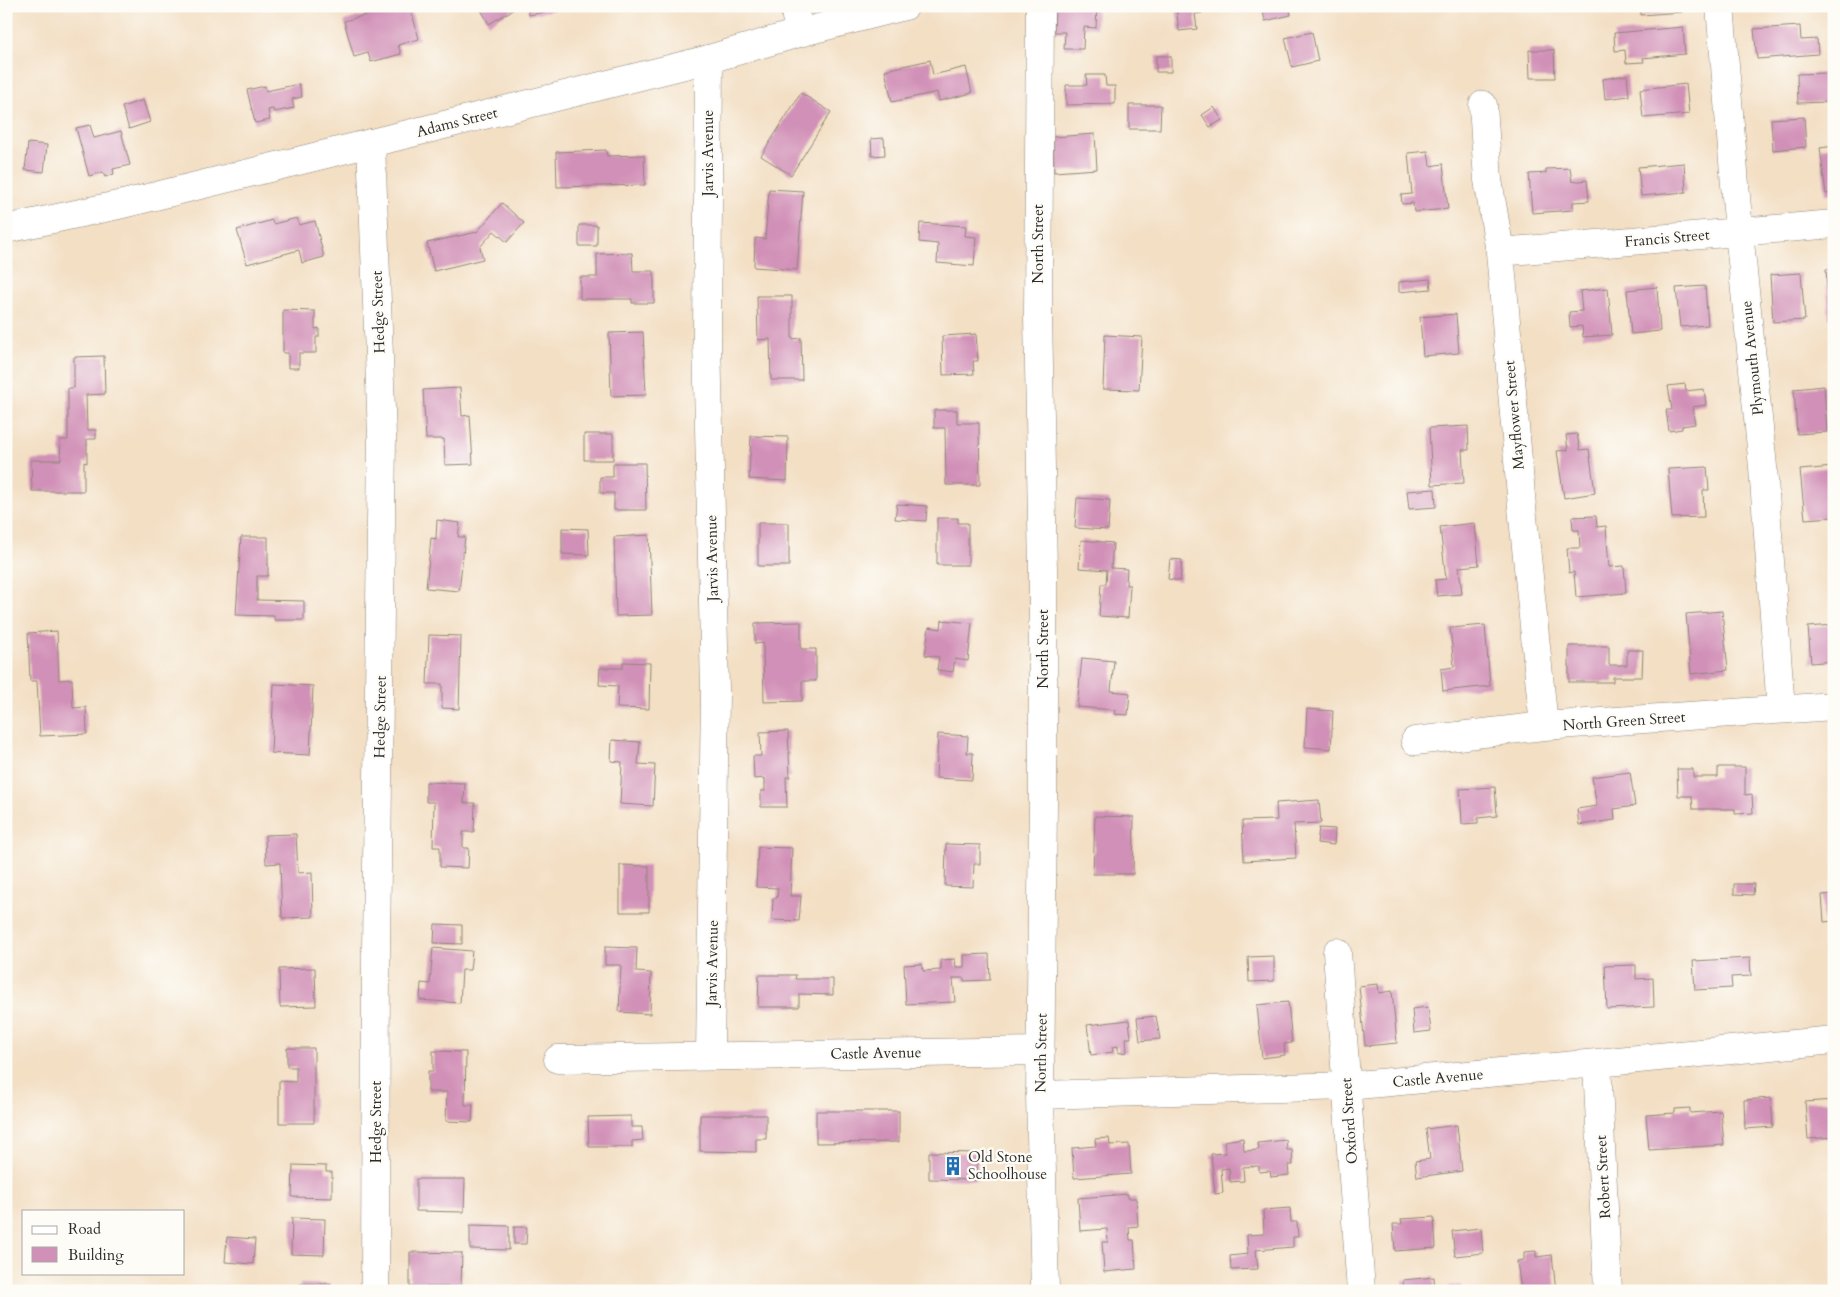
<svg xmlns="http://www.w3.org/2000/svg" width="1840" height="1297" font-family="Cardo,serif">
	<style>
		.building { fill: #d190b7 }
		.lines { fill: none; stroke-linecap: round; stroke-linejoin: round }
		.minor-casing { stroke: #8f8578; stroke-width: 29 }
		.major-casing { stroke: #8f8578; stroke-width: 29 }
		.minor { stroke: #fff; stroke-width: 28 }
		.major { stroke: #fff; stroke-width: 28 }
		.labels { text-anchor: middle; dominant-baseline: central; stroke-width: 4.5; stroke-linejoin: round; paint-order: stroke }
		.street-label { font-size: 15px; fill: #2b2b2b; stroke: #fdfcf7 }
		.poi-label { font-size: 15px; fill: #2b2b2b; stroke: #fdfcf7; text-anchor: start }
	</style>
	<rect width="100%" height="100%" fill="#fdfcf7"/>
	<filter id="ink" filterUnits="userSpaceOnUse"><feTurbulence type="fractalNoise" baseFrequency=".02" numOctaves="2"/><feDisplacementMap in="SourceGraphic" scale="10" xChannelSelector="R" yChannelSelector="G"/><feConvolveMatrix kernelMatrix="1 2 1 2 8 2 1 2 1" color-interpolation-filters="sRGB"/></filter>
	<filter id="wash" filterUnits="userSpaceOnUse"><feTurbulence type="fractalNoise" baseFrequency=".0096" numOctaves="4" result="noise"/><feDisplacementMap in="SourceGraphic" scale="20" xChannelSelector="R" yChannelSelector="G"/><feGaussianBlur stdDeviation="1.12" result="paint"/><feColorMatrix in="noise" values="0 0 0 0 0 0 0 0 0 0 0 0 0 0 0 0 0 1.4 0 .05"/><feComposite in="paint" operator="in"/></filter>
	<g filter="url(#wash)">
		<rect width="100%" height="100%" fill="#f3dfc4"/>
		<g id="blocks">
			<!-- building -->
			<path class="building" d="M399,6h11l9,33 -21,6 3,9 -30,8 -3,-9 -14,4 -10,-36z
				M479,6h41v1l-6,2 -25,15z
				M527,6h26l1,4 -25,5z
				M1055,6h42l-1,22 -12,-1 -1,22h-19l1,-17h-11z
				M1176,6h25l1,7 -7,1 2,15 -18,2z
				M1262,6h27l2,9 -26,6z
				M1640,6h41l1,6 -41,3z
				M1800,26l1,14 16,-1 1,15 -61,5 -3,-30z
				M1683,27l2,27 -42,4 1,4 -18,1 -1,-13 -10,1 -1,-18z
				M1312,32l6,29 -26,6 -7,-29z
				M1529,50h25l1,28h-25z
				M1156,56h15v16h-15z
				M930,60l3,15 33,-8 6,26 -33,8 -2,-9 -45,10 -7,-32z
				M1827,73l1,29 -30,1 -1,-29z
				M1086,75h19l1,11h9v18l-49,1v-20h21z
				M1627,75l2,21 -24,3 -2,-20z
				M299,84l3,13 -10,2 2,9 -20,4 -1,-3 -5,1 2,10 -15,3 -8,-33 18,-4 1,5z
				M1686,84l3,30 -46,4 -3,-29z
				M801,93l30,19 -40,63 -30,-19z
				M143,100l7,22 -21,7 -7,-22z
				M1129,105h32l-1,24h-31z
				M1214,107l8,13 -12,7 -8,-12z
				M1804,117l2,30 -33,3 -2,-31z
				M90,125l4,13 27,-7 9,34 -17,4 1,5 -9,3 -2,-5 -14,4 -13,-48z
				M1095,134l2,35 -43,3 -1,-35z
				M884,138l1,17 -13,1 -1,-17z
				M28,143l19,2 -3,27 -19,-2z
				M1834,146v47l-8,1 -6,-46z
				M606,150l1,6 37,-1 1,30 -88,2 -1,-35z
				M1428,151l2,15 13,-2 5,45 -34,3 -1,-9 -11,1 -1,-9 11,-1 -4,-41z
				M1684,163l2,29 -45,4 -3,-29z
				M1570,168l2,14 15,-2 2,21 -16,1v8l-41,3 -3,-39 17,-1v-4z
				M769,189l34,2 -6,79 -43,-3 1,-29 10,1z
				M502,203l22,20 -17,19 -13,-11 -14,16 3,12 -49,12 -7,-28 50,-11z
				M297,218l2,7 16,-4 9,36 -22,6 -3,-13 -52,14 -10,-34 35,-10 1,4z
				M920,223l46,3 -1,10 11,1 -2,29 -37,-3 1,-19 -19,-2z
				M579,225h18v21h-18z
				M632,253l1,18h21v32h-22v-4h-52v-22h17v-23z
				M1826,269h8v50h-5z
				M1801,273l4,47 -32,2 -3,-47z
				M1430,279l1,10 -32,3v-10z
				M1705,286l3,39 -28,2 -4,-39z
				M1657,287l3,44 -29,3 -4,-44z
				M1608,288l4,47 -29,2 -1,-11 -12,1 -1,-15 13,-1 -2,-20z
				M757,296h35v43l9,-1 1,42h-31l-1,-41 -12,1z
				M283,310l32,1v18l4,-1v9h-3v16h-17v15h-11v-15h-5z
				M1456,314l3,39 -36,3 -3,-39z
				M643,332l3,63 -35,1 -2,-63z
				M976,334l2,27h-5l1,13 -31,1 -1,-39z
				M1105,335l37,2 -3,53 -36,-1z
				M104,356l1,38 -19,1 1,35h9v9h-9v24l-3,-1v29h-52l-1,-31h30l-1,-20h8v-52h6v-31z
				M1685,384l1,7 18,-2 2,16 -14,2 3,17 -13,2v3l-13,2 -3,-21h6l-4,-24z
				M1824,386l3,46 -30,2 -3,-45z
				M460,388l2,28 8,-1 3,49 -28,1 -1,-26h-18l-3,-49z
				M934,410h23v13h22l1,62h-34l-1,-57h-11z
				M1468,426l1,24h-7l2,33 -32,2 -3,-57z
				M584,434h29v26h-29z
				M1577,434l3,16 9,-1 6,44 -31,5 -7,-47 11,-1 -2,-15z
				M751,436l37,1 -1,44 -38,-2z
				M613,463h32l1,47h-32v-17h-14v-16h13z
				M1707,467l2,23h-6l1,27 -32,1 -4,-49z
				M1833,467l1,50 -29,2 -5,-49z
				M1435,489l1,18 -27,2 -2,-18z
				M1077,498l33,2 -2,30 -33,-2z
				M897,504l30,2 -1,15 -31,-2z
				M1596,516l1,11 9,-1 3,41 15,-1 2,27 -50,4 -2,-25 -5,1 -2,-25h13l-1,-18h-6l-1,-13z
				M937,518h21v5h10v42h-31z
				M437,520l23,3 -2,14h7l-6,54 -33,-3 5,-50 5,1z
				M758,523h31v43h-31z
				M1475,523l4,42 -20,2 3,27 -25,2 -2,-16 11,-1 -6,-52z
				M562,528l26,1 1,26 -27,-1z
				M649,535l3,80 -36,1 -2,-79z
				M241,537h27v39h-11v24l47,1v19h-30v-4l-38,-1z
				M1081,540l32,3 -2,25 16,1 -1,16h4l-2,33 -29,-2 2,-32h5l1,-14 -28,-2z
				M1170,559l12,1 -2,21 -12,-2z
				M1722,611l6,59 -37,4 -5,-60z
				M942,620l30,3 -4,38 -13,-2 -2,13 -16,-2 2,-13 -14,-2 4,-28 12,2z
				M801,622v27h15v32h-14v20l-38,1 -1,-59 -8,1v-21z
				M1485,625l5,61 -47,5 -2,-22 13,-2 -4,-39z
				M1834,625v36l-23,2 -3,-36z
				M57,631l2,49 13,-1 1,29 13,-1 1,27 -47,2 -3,-55h-7l-2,-48z
				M429,635l32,1 -2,73 -17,-1v-24h-15z
				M1569,646h40v19h18v-15h16l-1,27h-29v5h-44z
				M1082,658l32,3 -3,30 19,2 -2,22 -14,-1 1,-4 -38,-3z
				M623,662l27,1 -1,46 -32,-1 1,-22 -19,-1 1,-17h23z
				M274,684l39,2 -3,69 -39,-2z
				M1307,709l26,2 -2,38 -26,-2z
				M788,731l2,46h-4l1,30h-26v-16h4v-13l-11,1 -1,-23h8l-1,-24z
				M938,734l30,2 -1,17h6l-1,27 -36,-2z
				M612,740l28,2 -2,22 17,1 -2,41 -33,-2 2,-42 -11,-1z
				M1718,767h27v28l7,-1 1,19 -18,1v-5h-42l-1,-13h-14l-1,-27h16v8h25z
				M1630,772l5,34 -21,3 1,11 -36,5 -2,-16 20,-3 -5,-29z
				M426,782l39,1 -1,20h11l-1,29h-11v16h6l-1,20 -28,-1v-20h-7l1,-45h-8z
				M1495,787l2,29 -19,2v5l-16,1 -2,-35z
				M1319,800l2,23 -27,1 2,34 -52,3 -2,-40 35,-1 -1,-17z
				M1095,816l39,1 -1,57h-40z
				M1319,828l16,1 -1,16 -17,-2z
				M296,834l2,39 14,-1 1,45 -31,1 -2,-55 -14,1 -1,-29z
				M946,844l34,1v19h-6l-1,23 -28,-1z
				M758,847l34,1 -2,48h11l-2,25 -27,-1 1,-22h4l1,-10 -22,-1z
				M620,865l29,1v46h-29z
				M1734,884h20l-1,11 -19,-1z
				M1834,894v27l-10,1 -2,-27z
				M435,924l27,1v19l-28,-1z
				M605,947l32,1 -1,24 15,1 -1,41 -31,-2 2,-47h-16z
				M433,948l39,3 -2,19h-8l-2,33 -40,-3 1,-17 9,1z
				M989,954l1,26 -26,1v-3h-11l2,24 -49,2 -2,-39 18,-1 1,7 18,-1v-10l14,-1 1,8h8v-12z
				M1274,956v25l-25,1 -1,-25z
				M1750,958l1,18 -20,1 1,11 -37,2 -2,-29z
				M1636,965v14l17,-1 1,29 -47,2 -2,-43z
				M315,968l1,38 -36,1 -1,-38z
				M759,975h37l-1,4h38v16l-34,-1v13h-41z
				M1378,984l1,9 13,-2 5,52 -32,3 -6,-60z
				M1288,1002l4,41 -8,1 1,11 -23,3 -5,-53z
				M1428,1007l3,24 -17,2 -2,-24z
				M1156,1016l4,23 -20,2 -3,-23z
				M1129,1020l2,18h-5l1,14 -9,1v-7l-6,1 1,5 -22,3 -4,-30z
				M287,1048h27v75h-35v-42l17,1v-15h-9z
				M433,1051l33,1 -1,53h8l-1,17 -26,-1 1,-29h-19v-21h5z
				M1771,1098l2,29 -28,2 -1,-29z
				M1834,1100v37l-26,2 -3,-37z
				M1690,1108v5l31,-2 3,34 -75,5 -3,-35 29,-2v-4z
				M816,1111h83v31l-83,1z
				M700,1115h66v24h-10v13l-56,-1z
				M631,1116v11h11l1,13 -11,1v6h-43l-1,-30z
				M1457,1125l5,46 -45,6 -2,-16 15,-2 -4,-30z
				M1109,1138l1,7 19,-1 2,30 -57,4 -2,-30 24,-2 -1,-7z
				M1243,1138l1,13 15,-1 -1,-7 28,-3 1,10h5l1,15h-5l1,10 -18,2 -1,-6 -11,1v-6l-16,1 1,14 -14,1 -1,-14 -8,1 2,24 -8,1 -4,-40 15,-1 -2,-12z
				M929,1152l48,1v27l-48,-1z
				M293,1165l33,1v6h6v26l-40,-1z
				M416,1179h49l-1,33 -48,-1z
				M1128,1194v4h8l2,28 -9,1 1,13h4l2,29 -32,3 -2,-30h6l-1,-13 -27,2 -2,-33z
				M1290,1208l1,14h6l1,15h-5v10l-37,3 2,19 -27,1 -1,-14 18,-2 -1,-19 17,-1 -1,-24z
				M1434,1217l2,31 -41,3 -2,-27h9l-1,-5z
				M292,1218l33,1 -1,36 -33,-1z
				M470,1225l39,1v24l-39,-1z
				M514,1227h13l-1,17h-12z
				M1481,1228l2,25 -28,3 -3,-25z
				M227,1237l28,2 -2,25 -28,-2z
				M1536,1251v6l16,-2 4,36h-35l-4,-30 7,-1v-8z
				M410,1252l52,1 -1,34h-51z
				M1434,1277l1,14h-31l-1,-11z
				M300,1284h30v5h5v2h-35z
				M1462,1285v6h-14v-5z
				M472,1286l26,2v3h-26z"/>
		</g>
	</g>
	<g filter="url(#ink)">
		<use href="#blocks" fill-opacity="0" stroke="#8f8578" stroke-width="1"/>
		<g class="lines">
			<!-- minor casing -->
			<g class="minor-casing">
				<path id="minor" d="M794,6l5,27
					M1040,6l-2,309 5,256v233l-3,291 5,196
					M1720,6l19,226 24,235 18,242
					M709,59l-2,280 8,352 -5,365
					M1483,105l5,75 12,72 22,255 22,219
					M371,143l11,293 -6,516 -1,339
					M1500,252l334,-28
					M1415,741l129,-15 290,-20
					M1337,952l24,339
					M558,1059l483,-8
					M1597,1063l11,228
					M1040,1095l307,-9 250,-23 237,-23"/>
			</g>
			<!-- major casing -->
			<g class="major-casing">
				<path id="major" d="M6,229l117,-25 301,-74 285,-71 90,-26 106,-27"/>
			</g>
			<!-- minor -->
			<use href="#minor" class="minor"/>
			<!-- major -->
			<use href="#major" class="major"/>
		</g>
	</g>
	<!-- icons -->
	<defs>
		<g id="building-bare" transform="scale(1.5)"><path d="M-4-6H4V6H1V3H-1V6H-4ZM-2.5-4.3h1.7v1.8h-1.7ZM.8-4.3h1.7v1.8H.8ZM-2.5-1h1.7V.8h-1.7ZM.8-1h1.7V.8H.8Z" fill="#1f6fb2" stroke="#fdfcf7" stroke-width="2.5" paint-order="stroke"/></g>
	</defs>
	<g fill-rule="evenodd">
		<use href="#building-bare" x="953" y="1166"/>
	</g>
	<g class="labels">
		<!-- street labels -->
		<g class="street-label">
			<text transform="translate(457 122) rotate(-14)">Adams Street</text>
			<text transform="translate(708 153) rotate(-90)">Jarvis Avenue</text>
			<text transform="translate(1667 238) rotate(-5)">Francis Street</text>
			<text transform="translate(1038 244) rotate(-90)">North Street</text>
			<text transform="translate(378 312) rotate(-92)">Hedge Street</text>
			<text transform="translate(1752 358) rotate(-96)">Plymouth Avenue</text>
			<text transform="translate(1514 415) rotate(-95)">Mayflower Street</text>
			<text transform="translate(712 558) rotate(-91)">Jarvis Avenue</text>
			<text transform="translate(1043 649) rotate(-90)">North Street</text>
			<text transform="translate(380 717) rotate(-89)">Hedge Street</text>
			<text transform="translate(1624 721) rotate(-4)">North Green Street</text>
			<text transform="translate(712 963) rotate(-89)">Jarvis Avenue</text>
			<text transform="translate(876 1053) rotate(-1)">Castle Avenue</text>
			<text transform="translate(1041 1053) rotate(-89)">North Street</text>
			<text transform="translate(1438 1078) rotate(-5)">Castle Avenue</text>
			<text transform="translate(1349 1121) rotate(-94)">Oxford Street</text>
			<text transform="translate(376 1122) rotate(-90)">Hedge Street</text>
			<text transform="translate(1603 1177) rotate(-93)">Robert Street</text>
		</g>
		<!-- poi labels -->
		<g class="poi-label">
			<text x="968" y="1157">Old Stone<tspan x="968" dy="17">Schoolhouse</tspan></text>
		</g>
	</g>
	<!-- margin -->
	<rect width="1840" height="1297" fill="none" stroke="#fdfcf7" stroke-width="25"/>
	<!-- legend -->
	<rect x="22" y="1210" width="162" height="65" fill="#fdfcf7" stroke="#a9a8a5"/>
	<rect x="32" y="1226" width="25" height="8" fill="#ffffff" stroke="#a9a8a5"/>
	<text x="68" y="1234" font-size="15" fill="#2b2b2b">Road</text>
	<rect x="32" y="1247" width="25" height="15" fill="#d190b7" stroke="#a9a8a5"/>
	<text x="68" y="1260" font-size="15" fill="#2b2b2b">Building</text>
</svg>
